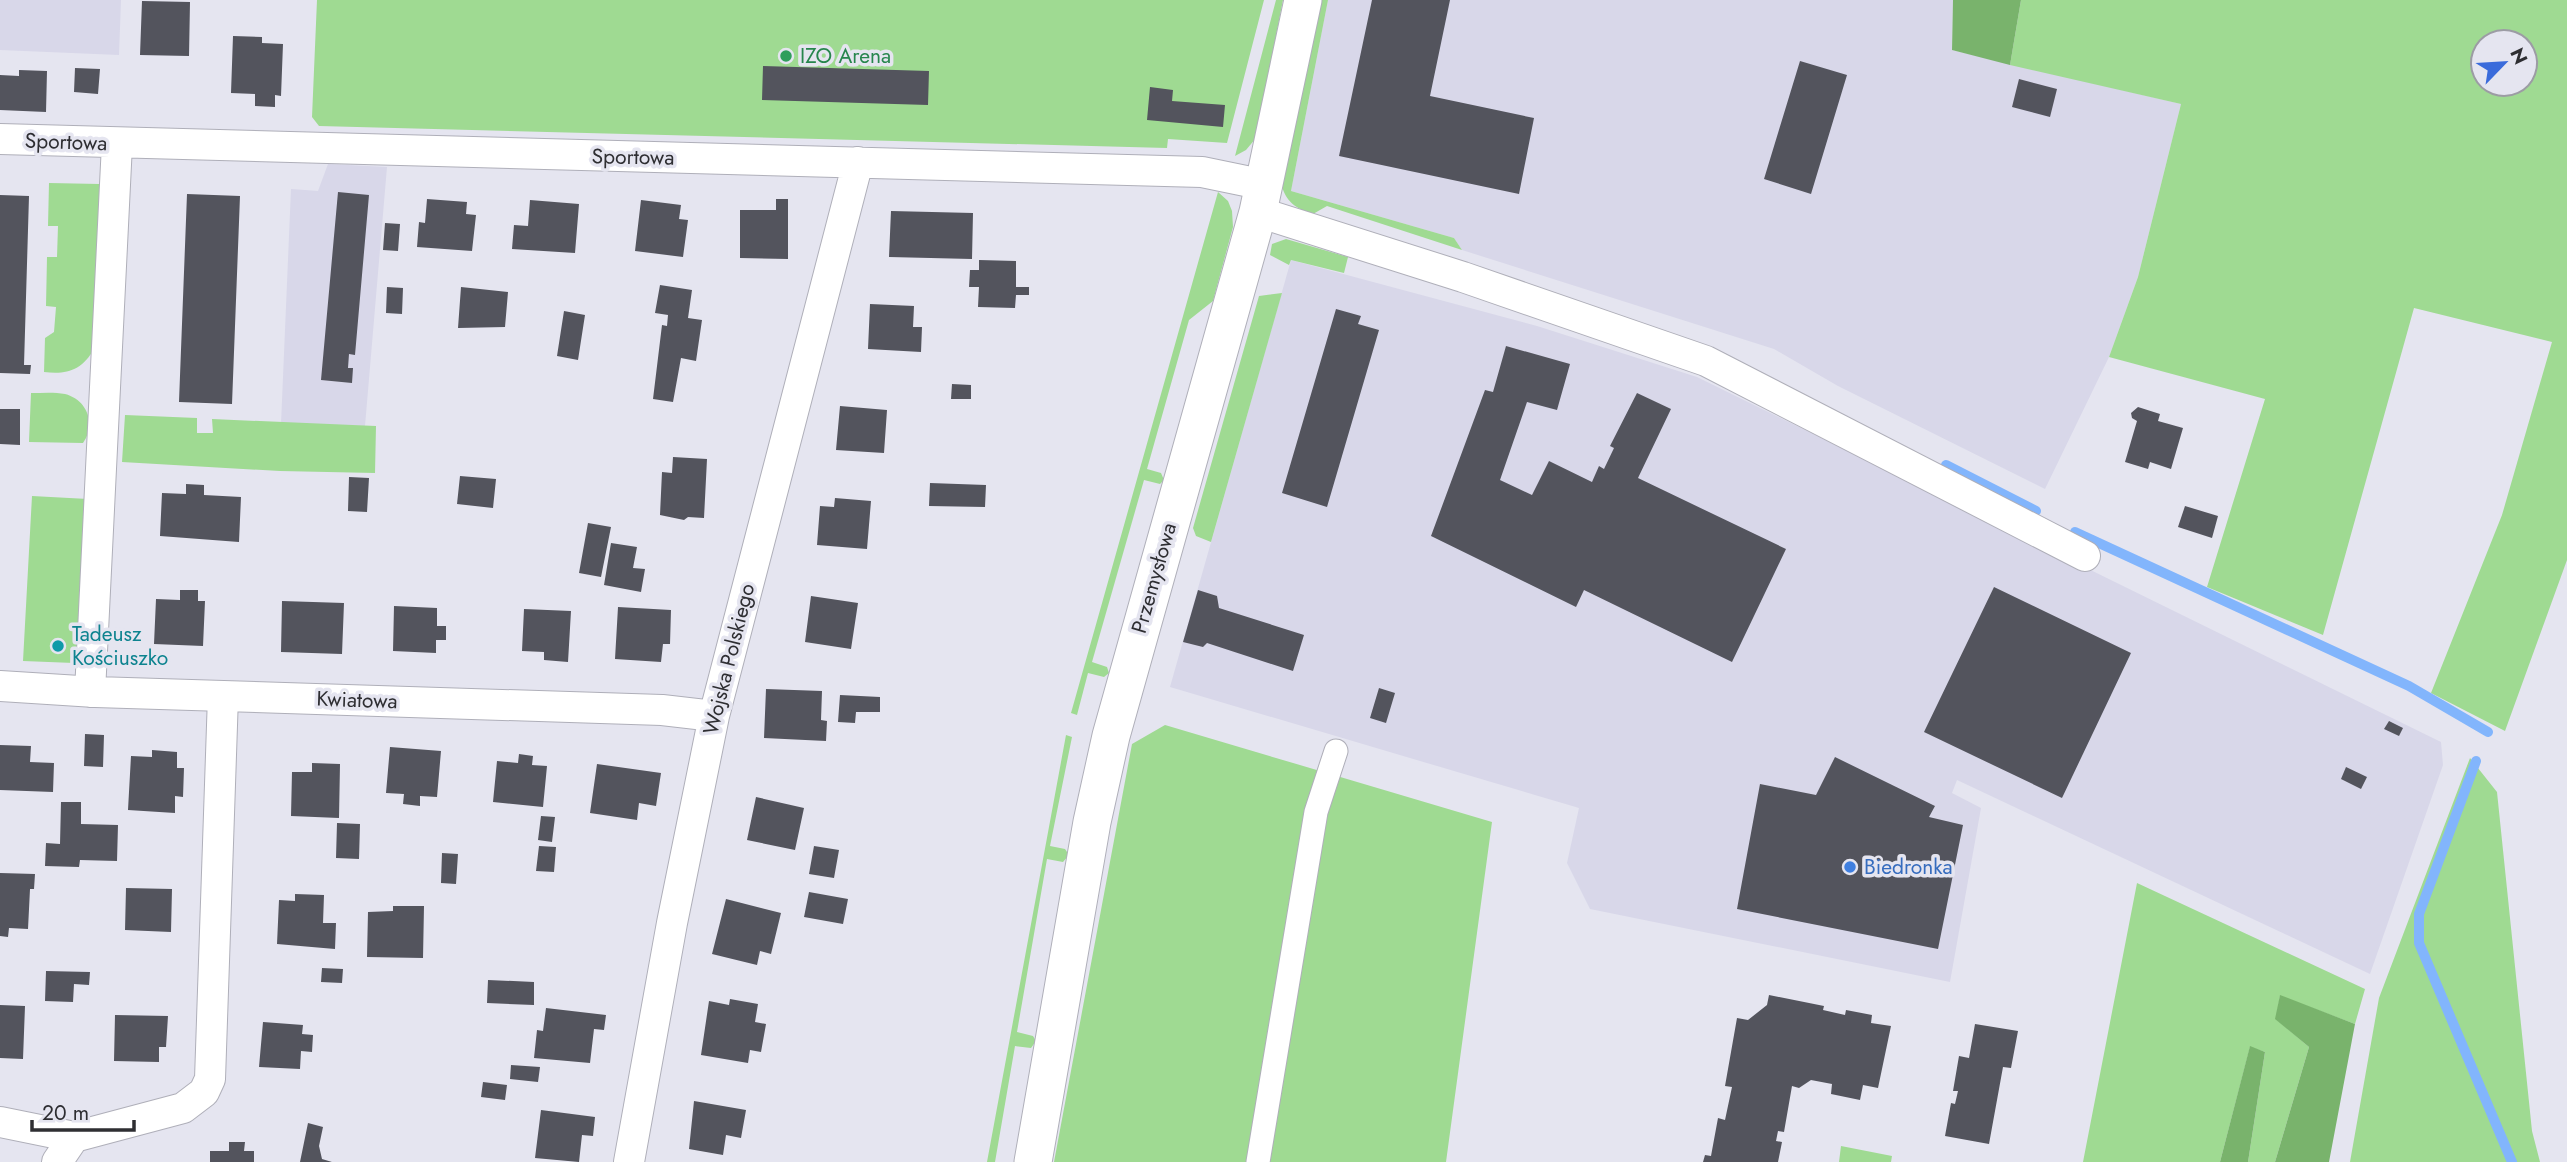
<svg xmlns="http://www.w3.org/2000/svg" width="2567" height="1162" font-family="Jost,sans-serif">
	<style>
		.built { fill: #d8d7e9 }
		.green { fill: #9fda92; fill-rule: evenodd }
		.forest { fill: #79b36c }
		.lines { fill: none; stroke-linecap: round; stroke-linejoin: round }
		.stream { stroke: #82b5fc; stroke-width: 10 }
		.building { fill: #53545d }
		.pedestrian-casing { stroke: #afafb9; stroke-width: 25 }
		.minor-casing { stroke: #afafb9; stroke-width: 32 }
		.tertiary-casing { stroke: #afafb9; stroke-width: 39 }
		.pedestrian { stroke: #fff; stroke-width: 23 }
		.minor { stroke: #fff; stroke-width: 30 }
		.tertiary { stroke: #fff; stroke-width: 37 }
		.leisure-dot { fill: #2e9e5b; stroke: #e5e5f0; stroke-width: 2.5 }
		.culture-dot { fill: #0f9aa8; stroke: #e5e5f0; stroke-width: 2.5 }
		.shop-dot { fill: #3f7fe0; stroke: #e5e5f0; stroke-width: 2.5 }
		.labels { text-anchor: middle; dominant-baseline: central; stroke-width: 7; stroke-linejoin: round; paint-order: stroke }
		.leisure-label { font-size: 21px; fill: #27864d; stroke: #e5e5f0; text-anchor: start }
		.street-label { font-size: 21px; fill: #2e2e32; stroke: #e5e5f0 }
		.culture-label { font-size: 21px; fill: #0d838f; stroke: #e5e5f0; text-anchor: start }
		.shop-label { font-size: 21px; fill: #366cbe; stroke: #e5e5f0; text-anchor: start }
	</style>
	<rect width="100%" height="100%" fill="#e5e5f0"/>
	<!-- built -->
	<path class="built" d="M0,0h121l-2,55 -119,-5z
		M1328,0h625l-1,50 229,54 -43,173 -29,80 -64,132 -207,-103 -64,-37 -312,-99 -8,-12 -163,-47z
		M328,164l59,3 -22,259 -84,-2 10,-235 27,2z
		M1291,260l246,66 160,51 744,365 2,23 -73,209 -413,-194 -5,13 29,15 -31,174 -360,-73 -23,-46 12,-55 -409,-121z"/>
	<!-- green -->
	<path class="green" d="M317,0h947l-37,143 -59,-4 -1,9 -848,-22 -7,-9z
		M1276,0h7l-27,138 -10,12 -11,6z
		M1316,0h12l-37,191 163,47 8,12 -135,-44 -14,8c-17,-5 -28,-13 -32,-31z
		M2021,0h546v560l-62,171 -74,-38 71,-178 50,-173 -138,-34 -91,327 -116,-48 58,-188 -156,-42 29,-80 43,-173 -171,-39zM2525,42v42h-42v-42z
		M49,183l51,1 -6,165c-12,21 -27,26 -50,23l1,-34 9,-6 2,-25 -10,-1 1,-49h10l1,-31h-10z
		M1218,192l10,9 4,10 1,16 -20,74 -24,19 -42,149 14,4 3,7 -4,4 -16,-4 -52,182 15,5 2,6 -5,4 -16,-4 -11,42 -6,-2z
		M1286,239l62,18 -4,16 -53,-13 -2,5 -19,-10 2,-11z
		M1282,293l-71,249 -15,-6 -3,-8 66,-232z
		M31,393c11,0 24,-1 34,1 23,6 31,31 18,49l-54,-1z
		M125,415l72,3v15h16l-1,-14 164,7 -1,47 -95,-2 -158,-9z
		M32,496l56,3 -9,158 -5,6 -51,-2z
		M1165,725l327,97 -46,340h-392l78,-418z
		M1066,735l6,2 -22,109 15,3 4,6 -6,7 -16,-3 -30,173 16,4 3,5 -5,7 -16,-2 -20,116h-8z
		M2470,758l27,34 35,339 8,31h-190l29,-164z
		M2137,883l228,106 -10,35 -75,-28 -4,23 33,28 -34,115h-27l17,-110 -15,-5 -30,115h-137z
		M1841,1146l51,10 -1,6h-52z"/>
	<!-- forest -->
	<path class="forest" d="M1953,0h68l-11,65 -58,-15z
		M2280,995l75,29 -26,138h-54l34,-115 -34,-28z
		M2250,1046l15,6 -17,110h-28z"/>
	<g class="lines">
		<!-- stream -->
		<path class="stream" d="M1946,465l90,46
			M2075,532l334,154 79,46
			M2476,761l-57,153v29l93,219"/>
	</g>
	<!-- building -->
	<path class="building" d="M1372,0h78l-20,96 104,22 -15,76 -180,-38z
		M142,1l48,1 -1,54 -49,-1z
		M233,36l29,1v6l21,1 -2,52 -6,-1v12l-20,-1v-12l-24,-1z
		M1800,61l47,14 -36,119 -47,-15z
		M763,66l166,5 -1,34 -166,-5z
		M75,68l25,1 -2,25 -24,-2z
		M19,70l28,1 -1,41 -46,-2v-35l19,1z
		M2019,79l38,10 -7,28 -38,-10z
		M1150,87l23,3 -1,11 53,4 -2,22 -76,-7z
		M338,192l31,3 -14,160 -6,-1 -1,14h5l-1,15 -31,-3z
		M187,194l53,2 -8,208 -53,-2z
		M0,195l29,1 -5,169h7l-1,9 -30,-1z
		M427,199l40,3 -1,12 10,1 -4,36 -55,-4 2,-25 6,1z
		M776,199h12v60l-48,-1v-48h36z
		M530,200l49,4 -4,49 -63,-4 2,-24 14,1z
		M641,200l40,5 -2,14 9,1 -5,37 -48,-6z
		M891,211l82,2 -1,46 -83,-2z
		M385,223l15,1 -2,27 -15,-1z
		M979,260l37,1v26h13v8h-13l-1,13 -37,-1 1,-20h-10l1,-17h9z
		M660,285l32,5 -4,28 14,2 -6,41 -15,-3 -8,44 -20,-3 9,-74 5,1 1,-11 -13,-2z
		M387,287l16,1 -1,26 -16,-1z
		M461,287l47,5 -3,35 -47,1z
		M870,304l44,2 -1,21h9l-1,25 -53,-3z
		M1336,309l25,7 -3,8 21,6 -52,177 -45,-14z
		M564,311l21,4 -7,45 -21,-4z
		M1506,346l64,18 -13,46 -30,-8 -27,78 32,15 17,-34 43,21 7,-16 5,3 10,-21 -4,-2 27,-53 34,16 -33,69 148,71 -54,113 -148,-72 -8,17 -145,-71 54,-146 8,2z
		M952,384l19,1v14h-20z
		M840,406l47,4 -3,43 -48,-3z
		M2138,407l22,7 -2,7 25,7 -12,41 -21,-7 -2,7 -23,-7 12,-41 -5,-3 -1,-5z
		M0,409h20v36l-20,-1z
		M673,457l34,2 -3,59 -16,-1 -4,3 -24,-5 2,-43 10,1z
		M460,476l36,3 -3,29 -36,-4z
		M349,477l20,1 -2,34 -19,-1z
		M930,483l56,2 -1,22 -56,-1z
		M186,484l18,1v10l37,2 -2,45 -79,-6 2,-43 24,1z
		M835,498l36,3 -4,48 -50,-4 3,-39 14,1z
		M2185,506l33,10 -6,22 -34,-11z
		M588,523l23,4 -10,50 -22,-4z
		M611,543l26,4 -4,21 12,1 -4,23 -37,-7z
		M1994,587l137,66 -69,145 -138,-66z
		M180,590h18v11h7l-2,45 -49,-2 2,-45 24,1z
		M1198,590l19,6 2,12 85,27 -11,36 -86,-28 -4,4 -20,-5z
		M811,596l47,7 -7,46 -46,-7z
		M282,601l62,2 -2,51 -61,-2z
		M394,606l43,2v18h9v14h-10v13l-43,-2z
		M618,607l53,3 -1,34h-7l-2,18 -46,-3z
		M524,609l47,2 -3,51 -24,-2v-8l-22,-1z
		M1379,688l16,5 -9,30 -16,-5z
		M766,689l56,2 -1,29 6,1 -1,20 -62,-3z
		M840,695l40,2v15h-24l-1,11 -17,-1z
		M2389,721l14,7 -4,8 -15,-7z
		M85,734l19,1 -1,32 -19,-1z
		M0,745l31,1 -1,16 24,1 -1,29 -53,-2z
		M390,747l51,4 -4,46 -17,-1v10l-17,-2 1,-10 -18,-1z
		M152,750l25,2v16h7l-1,29 -8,-1v17l-47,-3 3,-54 21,1z
		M519,754l14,2 -1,9 15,1 -4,41 -50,-5 4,-41 21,2z
		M1835,757l100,49 -6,11 34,8 -25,124 -201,-40 23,-125 56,11z
		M312,763l28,1 -1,54 -48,-2 1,-44h20z
		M597,764l64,9 -5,33 -17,-3 -2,17 -47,-7z
		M2346,767l21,10 -6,12 -20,-10z
		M756,797l48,11 -9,42 -48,-10z
		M61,802h20v22l37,1 -1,36 -37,-1 -1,7 -34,-1 1,-23 14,1z
		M541,816l14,1 -3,25 -14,-2z
		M337,823l23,1 -1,35 -23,-1z
		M539,846l17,1 -2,25 -18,-1z
		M814,846l25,4 -5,28 -25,-4z
		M442,853l16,1 -2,30 -15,-1z
		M0,873l35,1 -1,15h-4l-2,40 -19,-1 -1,9 -8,-1z
		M126,888l46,1 -1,43 -46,-2z
		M809,892l39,7 -5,25 -39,-7z
		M295,894l29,1 -1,28h13l-1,26 -58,-5 2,-44 16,1z
		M726,899l55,14 -10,41 -11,-3 -3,14 -45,-11z
		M393,906h31l-1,52 -56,-1 1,-45 25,-1z
		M322,968l21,1 -1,14 -21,-1z
		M46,971l44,1 -1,13 -15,-1 -1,18 -28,-1z
		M488,980l46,2v23l-47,-2z
		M1769,995l55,11 -1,4 22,5 1,-5 26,5 -1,8 20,3 -13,62 -15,-3 -3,15 -29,-6 1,-10 -21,-4 -12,8 -7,-2 -8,46 -6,-1 -2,10 6,1 -4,20h-75l2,-7 6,1 7,-38 7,2 7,-33 -7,-1 12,-68 11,2 19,-15z
		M730,999l28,5 -3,18 11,2 -5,28 -11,-2 -2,13 -47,-8 8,-54 20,4z
		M0,1005l25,1 -2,53 -23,-1z
		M546,1008l60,7 -2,15 -10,-1 -4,34 -56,-5 3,-28 6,1z
		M115,1015l53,1 -2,31h-7v15l-45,-1z
		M263,1022l40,3 -1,9 11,1 -1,17 -11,-1 -1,18 -41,-2z
		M1975,1024l43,7 -7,37 -8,-1 -14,77 -44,-8 6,-33 4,1 3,-13h-5l6,-35 10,2z
		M511,1065l29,2 -2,15 -28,-3z
		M483,1082l24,3 -2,15 -24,-3z
		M694,1101l52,9 -5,28 -15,-3 -3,20 -34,-6z
		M541,1110l54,7 -2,19 -11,-1 -3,27 -44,-4z
		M308,1123l15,4 -4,19 3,13 10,3h-32z
		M229,1142h16l-1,9h10v11h-44v-11h19z"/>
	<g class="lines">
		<!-- pedestrian casing -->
		<g class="pedestrian-casing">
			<path id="pedestrian" d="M1258,1162l58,-350 20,-61"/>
		</g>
		<!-- minor casing -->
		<g class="minor-casing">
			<path id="minor" d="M0,139l1202,33 63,13
				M1258,212l205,65 243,84 379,195
				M0,686l95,6 567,18 52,6
				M90,692l27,-548
				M0,1122l74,15 109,-29 21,-16 6,-13 13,-383
				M57,1162l17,-25
				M629,1162l43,-239 42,-207 144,-554"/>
		</g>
		<!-- tertiary casing -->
		<g class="tertiary-casing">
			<path id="tertiary" d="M1033,1162l59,-340 19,-86 147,-524 45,-212"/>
		</g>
		<!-- pedestrian -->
		<use href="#pedestrian" class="pedestrian"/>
		<!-- minor -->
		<use href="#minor" class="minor"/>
		<!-- tertiary -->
		<use href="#tertiary" class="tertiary"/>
	</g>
	<!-- markers -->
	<circle class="leisure-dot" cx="786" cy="56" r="7"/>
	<circle class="culture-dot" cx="58" cy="646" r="7"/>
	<circle class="shop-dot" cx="1850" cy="867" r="7"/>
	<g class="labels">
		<!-- leisure labels -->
		<g class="leisure-label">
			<text x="800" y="56">IZO Arena</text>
		</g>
		<!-- street labels -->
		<g class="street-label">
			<text transform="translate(66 142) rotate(2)">Sportowa</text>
			<text transform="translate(633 157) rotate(1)">Sportowa</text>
			<text transform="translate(1154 578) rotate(-74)">Przemysłowa</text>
			<text transform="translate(729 659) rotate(-76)">Wojska Polskiego</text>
			<text transform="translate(357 700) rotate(2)">Kwiatowa</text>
		</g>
		<!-- culture labels -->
		<g class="culture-label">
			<text x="72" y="634">Tadeusz<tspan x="72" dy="24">Kościuszko</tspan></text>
		</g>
		<!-- shop labels -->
		<g class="shop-label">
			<text x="1864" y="867">Biedronka</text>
		</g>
	</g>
	<!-- north arrow -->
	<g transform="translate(2504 63) rotate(65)"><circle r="33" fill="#e5e5f0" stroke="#9c9ca4" stroke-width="2"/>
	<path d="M0-5L12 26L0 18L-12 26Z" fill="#3a6bdb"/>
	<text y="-10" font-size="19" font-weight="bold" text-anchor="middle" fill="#2e2e32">N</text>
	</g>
	<!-- scale -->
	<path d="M32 1120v10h102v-10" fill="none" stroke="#2e2e32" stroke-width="3.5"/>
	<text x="42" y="1120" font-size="21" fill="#2e2e32" stroke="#e5e5f0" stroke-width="5" paint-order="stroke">20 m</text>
</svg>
